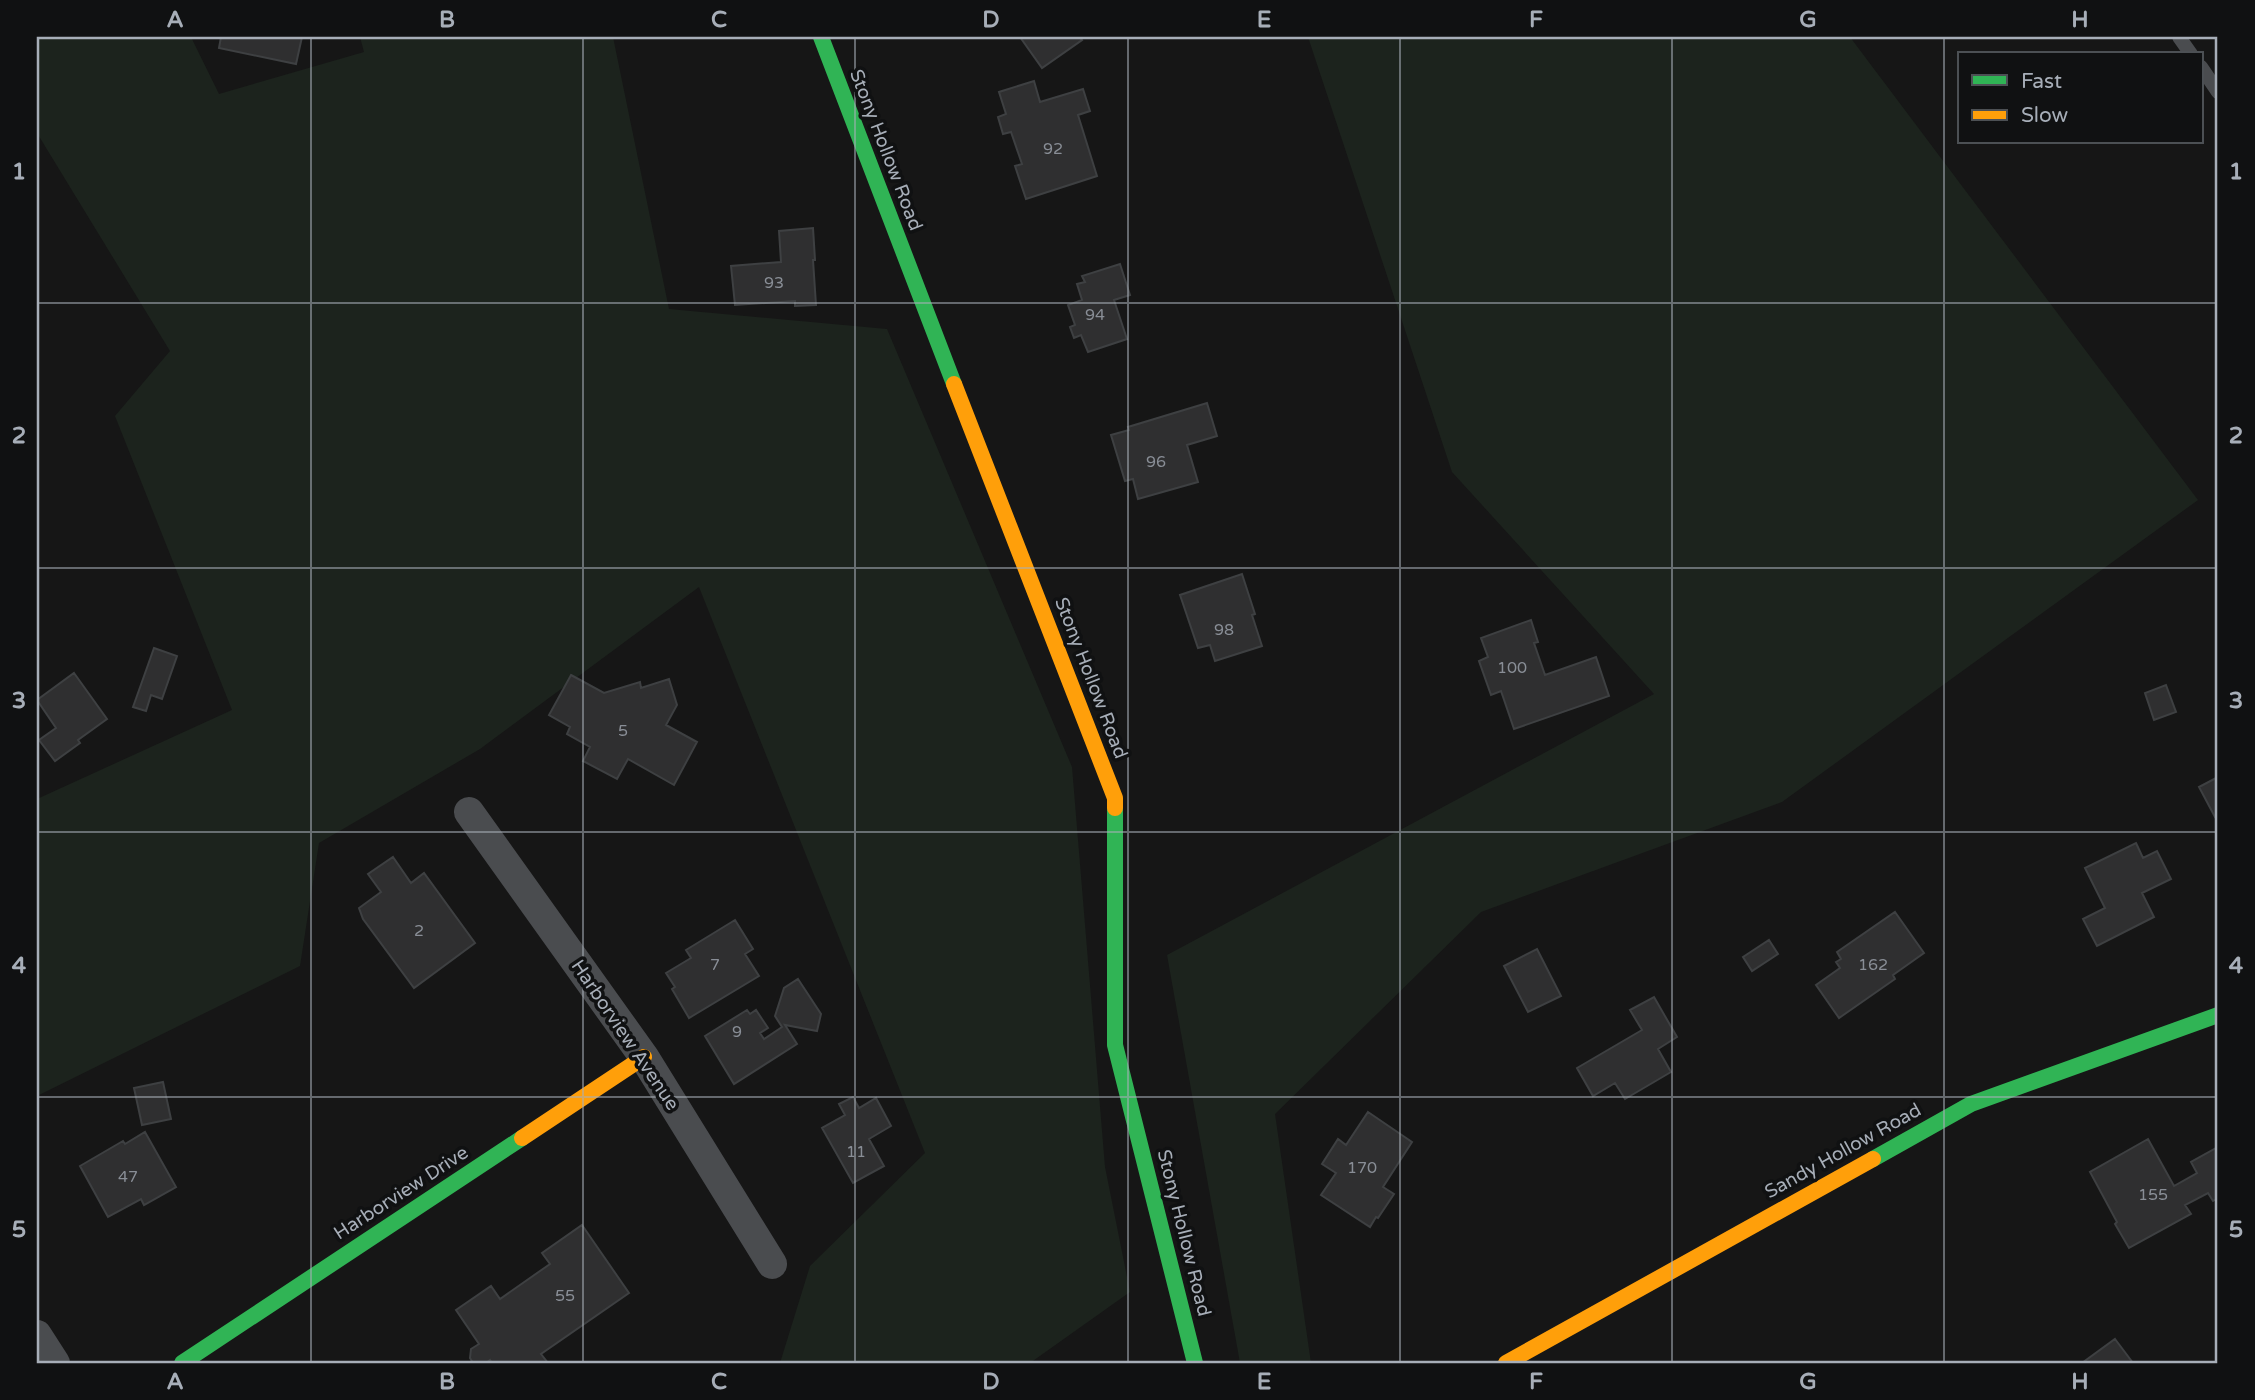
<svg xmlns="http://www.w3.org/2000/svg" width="2255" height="1400" font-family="'Varela Round',sans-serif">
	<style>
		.green { fill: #1c231d }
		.building { fill: #2f2f30; stroke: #3e4042; stroke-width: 2 }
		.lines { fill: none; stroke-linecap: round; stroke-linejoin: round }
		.lane { stroke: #4a4c4f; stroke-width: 14 }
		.street { stroke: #4a4c4f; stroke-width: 30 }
		.fast { stroke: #30b455; stroke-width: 16 }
		.slow { stroke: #ff9f0a; stroke-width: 16 }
		.grid { fill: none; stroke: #a7aeb8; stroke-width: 2; stroke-opacity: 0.55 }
		.labels { text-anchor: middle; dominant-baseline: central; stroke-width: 7; stroke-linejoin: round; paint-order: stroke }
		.number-label { font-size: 16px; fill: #898e96 }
		.street-label { font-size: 19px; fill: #a7aeb8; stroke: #101112 }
		.neatline { fill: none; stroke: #a7aeb8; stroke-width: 2.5 }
		.grid-label { font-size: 23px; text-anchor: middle; font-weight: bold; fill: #a7aeb8 }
	</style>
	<rect width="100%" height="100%" fill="#161616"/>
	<!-- green -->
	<path class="green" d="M37,37h154l28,57 145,-42 -4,-15h253l56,272 218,20 185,438 33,400 25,125 -100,71h-250l30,-97 115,-113 -226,-566 -219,162 -161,94 -19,123 -263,130v-297l195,-89 -117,-294 55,-65 -133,-218z
		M1308,37h542l348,463 -416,302 -301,110 -206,202 36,249h-71l-73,-408 487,-261 -202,-222z"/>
	<!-- building -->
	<path class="building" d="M221,37h81l-6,27 -77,-16z
		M1020,37h59l3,3 -40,28z
		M1034,81l6,21 43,-13 7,22 -12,4 19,61 -71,23 -11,-33 7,-2 -11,-32 -8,2 -5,-17 8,-3 -7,-22z
		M813,228l2,32h-2l3,45 -21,1v-5l-60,4 -4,-39 50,-4 -2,-31z
		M1120,264l10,31 -16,5 13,39 -39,13 -7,-17 -7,3 -4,-11 5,-2 -7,-20 14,-5 -5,-16 8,-2 -3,-6z
		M1207,403l10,33 -30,9 11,37 -60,17 -5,-20 -8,2 -14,-46 18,-5 -1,-3z
		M1242,574l13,40 -3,1 10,31 -47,15 -5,-16 -12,3 -18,-53z
		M1531,620l7,22 -4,1 11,32 51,-18 13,39 -95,33 -13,-38 -10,4 -12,-34 9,-4 -7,-19z
		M154,648l23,8 -15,43 -11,-4 -5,16 -13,-4z
		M74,673l33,46 -29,21 2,3 -25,18 -16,-21 17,-12 -19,-28z
		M571,675l33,18 36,-11 1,6 28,-9 8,26 -11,20 31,17 -23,43 -46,-26 -11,20 -34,-18 7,-14 -23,-13 3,-7 -21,-12z
		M2166,685l10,27 -22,8 -9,-27z
		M2218,777v38l-3,2 -16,-30z
		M2136,843l7,15 14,-7 14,28 -29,14 12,24 -57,29 -14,-27 22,-11 -20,-40z
		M393,857l18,26 13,-10 51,70 -61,45 -51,-69 -4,-11 22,-16 -13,-18z
		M1895,912l29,41 -31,22 2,4 -56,39 -23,-33 24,-17 -4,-6 5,-3 -4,-7z
		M735,920l18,29 -8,5 14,22 -70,42 -17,-29 3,-2 -9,-14 25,-15 -5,-8z
		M1769,940l9,14 -26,17 -9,-14z
		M1537,949l24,47 -33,16 -24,-46z
		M798,979l23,35 -4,17 -32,-6 12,19 -63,40 -29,-48 42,-26 3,4 6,-4 12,18 -8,5 4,6 18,-12 -7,-11 9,-28z
		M1654,997l23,40 -19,12 13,23 -46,27 -10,-16 -22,13 -16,-28 65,-38 -12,-20z
		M163,1082l8,37 -29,6 -8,-37z
		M853,1097l6,11 17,-10 15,28 -22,13 15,27 -31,17 -31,-55 23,-13 -6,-11z
		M1368,1112l44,30 -29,45 11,7 -16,24 -2,-1 -6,10 -49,-32 15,-22 -14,-9 16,-25 8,6z
		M145,1132l31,55 -32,18 -3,-6 -33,18 -28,-51 43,-25 2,3z
		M2148,1139l26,47 23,-13 -6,-11 27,-15v51l-5,3 -5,-8 -23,12 6,9 -62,34 -14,-24 2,-2 -27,-50z
		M582,1225l47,68 -88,61 7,9h-56l-2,-3 -4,3h-13l-3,-5 1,-9 8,-5 -23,-34 35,-24 9,13 50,-35 -8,-11z
		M2115,1339l18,24h-51z"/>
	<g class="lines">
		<!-- lane -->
		<path class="lane" d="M2179,37l12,17
			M2201,67l17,25"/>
		<!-- street -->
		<path class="street" d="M469,812l175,245 128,207
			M37,1335l18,28"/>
		<!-- fast -->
		<path class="fast" d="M821,37l133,347
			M1115,808v237l80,318
			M1873,1159l98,-55 247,-89
			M182,1363l340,-225"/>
		<!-- slow -->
		<path class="slow" d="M954,384l161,414v10
			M522,1138l122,-81
			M1506,1363l367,-204"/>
	</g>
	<!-- grid -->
	<path class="grid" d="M311,37v1326M583,37v1326M855,37v1326M1128,37v1326M1400,37v1326M1672,37v1326M1944,37v1326M37,303h2181M37,568h2181M37,832h2181M37,1097h2181"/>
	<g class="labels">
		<!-- number labels -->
		<g class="number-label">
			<text x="1053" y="149">92</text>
			<text x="774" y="283">93</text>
			<text x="1095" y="315">94</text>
			<text x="1156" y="462">96</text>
			<text x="1224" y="630">98</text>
			<text x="1512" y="668">100</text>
			<text x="623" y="731">5</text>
			<text x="419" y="931">2</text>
			<text x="715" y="965">7</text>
			<text x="1873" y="965">162</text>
			<text x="737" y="1032">9</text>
			<text x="856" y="1152">11</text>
			<text x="1362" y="1168">170</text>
			<text x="128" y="1177">47</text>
			<text x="2153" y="1195">155</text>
			<text x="565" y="1296">55</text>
		</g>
		<!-- street labels -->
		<g class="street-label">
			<text transform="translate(886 150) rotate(69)">Stony Hollow Road</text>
			<text transform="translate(1091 678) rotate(69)">Stony Hollow Road</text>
			<text transform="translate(625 1035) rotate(56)">Harborview Avenue</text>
			<text transform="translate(1843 1151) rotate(-29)">Sandy Hollow Road</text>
			<text transform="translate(401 1193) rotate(-33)">Harborview Drive</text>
			<text transform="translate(1184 1233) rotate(76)">Stony Hollow Road</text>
		</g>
	</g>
	<!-- border -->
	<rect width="2255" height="1400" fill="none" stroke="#101112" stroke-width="77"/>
	<!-- legend -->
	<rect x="1958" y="52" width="245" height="91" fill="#101112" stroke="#4c5054" stroke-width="2"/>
	<rect x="1972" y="75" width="35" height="10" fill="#30b455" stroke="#4c5054" stroke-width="2"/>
	<text x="2021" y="88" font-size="21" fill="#a7aeb8">Fast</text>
	<rect x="1972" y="110" width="35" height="10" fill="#ff9f0a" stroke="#4c5054" stroke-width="2"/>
	<text x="2021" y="122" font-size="21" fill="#a7aeb8">Slow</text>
	<rect x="38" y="38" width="2178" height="1324" class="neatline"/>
	<g class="grid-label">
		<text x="175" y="27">A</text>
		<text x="447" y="27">B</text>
		<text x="719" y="27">C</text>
		<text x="991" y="27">D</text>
		<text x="1264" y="27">E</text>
		<text x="1536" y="27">F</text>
		<text x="1808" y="27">G</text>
		<text x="2080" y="27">H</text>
		<text x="19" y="179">1</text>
		<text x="2236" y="179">1</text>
		<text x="19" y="443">2</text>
		<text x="2236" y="443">2</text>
		<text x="19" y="708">3</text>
		<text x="2236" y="708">3</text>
		<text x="19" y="973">4</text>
		<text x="2236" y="973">4</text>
		<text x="19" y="1237">5</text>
		<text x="2236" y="1237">5</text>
		<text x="175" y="1389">A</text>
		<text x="447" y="1389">B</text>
		<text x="719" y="1389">C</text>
		<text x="991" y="1389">D</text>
		<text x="1264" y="1389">E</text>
		<text x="1536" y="1389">F</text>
		<text x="1808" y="1389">G</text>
		<text x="2080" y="1389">H</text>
	</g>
</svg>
